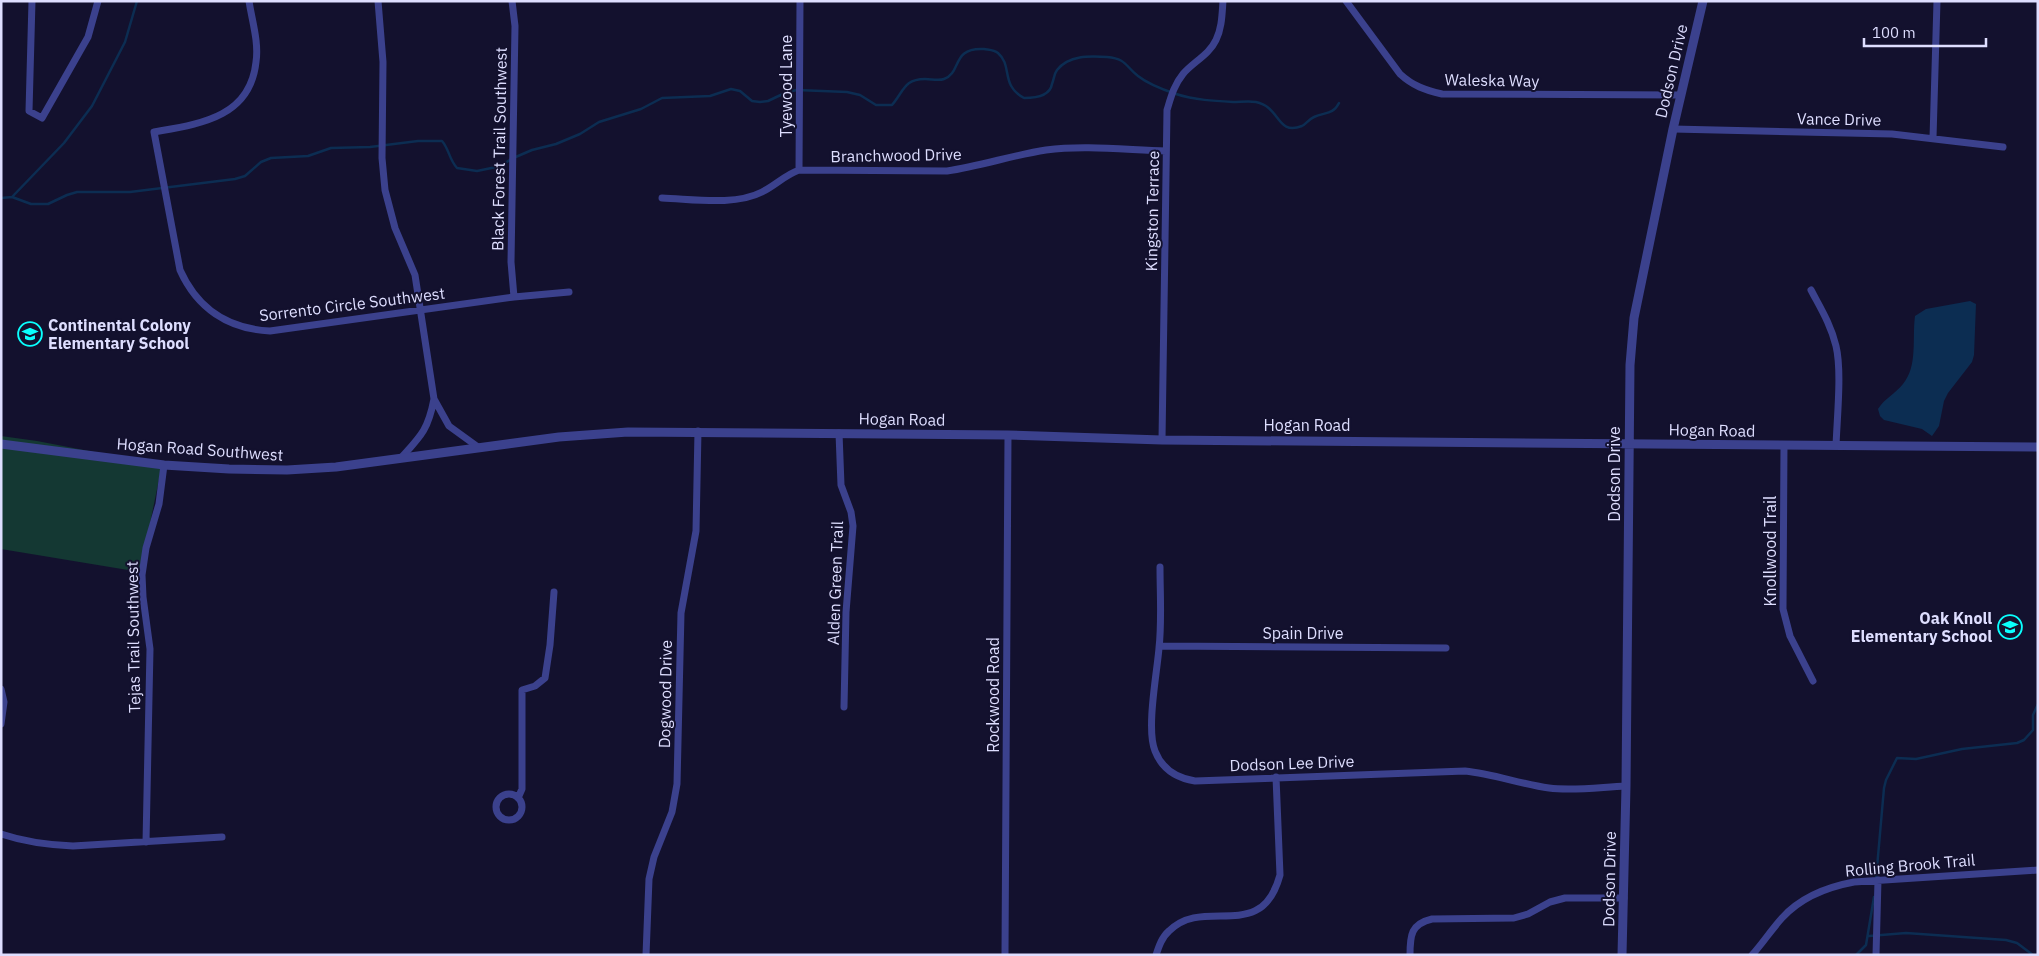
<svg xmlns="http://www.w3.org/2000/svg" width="2039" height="956" font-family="'IBM Plex Sans',sans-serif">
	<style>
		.green { fill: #143833 }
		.water { fill: #0c2d52 }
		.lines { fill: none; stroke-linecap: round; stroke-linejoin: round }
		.stream { stroke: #0c2d52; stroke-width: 2.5 }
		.minor { stroke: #3b418d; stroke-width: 7 }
		.tertiary { stroke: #3b418d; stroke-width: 9 }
		.labels { text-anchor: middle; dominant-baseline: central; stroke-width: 4; stroke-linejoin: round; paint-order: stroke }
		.street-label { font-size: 16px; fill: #dedeff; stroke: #13112e }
		.poi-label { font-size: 16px; font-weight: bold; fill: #dedeff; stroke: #13112e; text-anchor: start }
	</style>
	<rect width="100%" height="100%" fill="#13112e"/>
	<!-- green -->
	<path class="green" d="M1,436l36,5 125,24 -22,107 -139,-23z"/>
	<!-- water -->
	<path class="water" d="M1970,301l6,3 -2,51 -2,7 -24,31 -4,8 -5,25 -7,10 -10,-7 -38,-9 -4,-4 -2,-7c7,-11 17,-15 25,-25 15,-18 9,-46 12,-68l11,-7z"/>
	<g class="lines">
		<!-- stream -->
		<path class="stream" d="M12,197l52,-54 28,-37 33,-64 12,-41
			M1,198l11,-1 19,7h17l19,-9 10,-3h53l105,-13 10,-3 16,-14 10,-4 37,-2 23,-8 39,-1 48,-6h24c7,8 7,18 15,27l20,3 24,-5 10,-7 21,-9 24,-6 24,-10 19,-12 42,-13 21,-11 48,-2 21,-7 9,2 12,10 8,1 8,-1 19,-9 10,-2 50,2 13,3 16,10h16c12,-14 12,-26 33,-26 6,0 14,2 19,0 18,-6 7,-32 40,-30 5,1 10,1 14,4 15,13 2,32 26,45 10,0 26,-2 28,-14 2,-5 2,-10 5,-14 12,-15 32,-14 50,-13 20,2 18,9 31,19 10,8 26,14 38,18 19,6 38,7 57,8 7,0 16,-1 23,0 25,5 20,34 46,24 4,-2 7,-7 12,-9 11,-5 19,-2 25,-14
			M1876,879l8,-91 2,-8 11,-22 19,1 46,-10 55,-6 7,-3 9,-10v-15l5,-11
			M1869,936l37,-3 100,7 11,3 16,12
			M1856,955l10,-10 8,-48"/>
		<!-- minor -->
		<path class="minor" d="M32,1l-3,110 13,7 46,-81 10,-36
			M249,1c3,20 10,41 7,61 -6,56 -57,62 -102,70l26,138c17,38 48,59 90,61l244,-34 55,-5
			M378,1l5,61 -1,96 3,32 10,38 20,47 19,124c-6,31 -13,37 -33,59
			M512,1l3,25 -4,236 3,35
			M1346,1l54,73c13,12 25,16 42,20l239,1
			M1673,129l219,5 111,13
			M1933,138l4,-137
			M799,170l1,-169
			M662,198c31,1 73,8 100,-6 14,-7 23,-17 37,-22l148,1c34,-5 66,-16 99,-21 39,-5 81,0 120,1
			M1811,290c10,19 20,35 25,56 6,25 1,72 0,100
			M434,399l15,27 29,21
			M839,433l2,52 10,27 2,14 -7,86 -2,95
			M1162,440l5,-330c4,-13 7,-25 16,-36 10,-12 26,-19 33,-34 6,-12 6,-26 7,-39
			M1784,445l-1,164 7,27 23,45
			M1160,567c0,27 2,54 -1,81 -2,25 -13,81 -4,103 7,18 21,27 40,30l270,-10c29,3 55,13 84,17 25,3 52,-1 77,-2
			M1160,646l286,2
			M1,689l3,13 -3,22
			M496 807a13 13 0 1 1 26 0a13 13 0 1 1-26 0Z
			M518,798l4,-9v-99l13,-4 10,-8 5,-33 4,-53
			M1,834c24,8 47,11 72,12l149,-9
			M146,842l4,-193 -7,-52 -1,-22 4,-27 13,-44 5,-39
			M646,955l3,-76 5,-22 18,-45 5,-28 4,-171 15,-82 2,-100
			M1005,955l3,-520
			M1156,955c3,-9 6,-18 13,-24 36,-36 92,14 111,-56l-4,-98
			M1410,955c0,-20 1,-31 22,-36l82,-1 14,-4 22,-12 15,-4h59
			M1752,955c11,-12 19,-25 30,-37 19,-21 45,-31 72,-36l184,-12
			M1876,955l2,-75"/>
		<!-- tertiary -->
		<path class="tertiary" d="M1,444l163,21 65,4 58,1 49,-3 223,-30 69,-5 380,3 154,5 876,7
			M1622,955l4,-169 4,-421 4,-47 39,-189 30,-128"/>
	</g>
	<!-- icons -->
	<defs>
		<g id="school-ring" transform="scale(1.25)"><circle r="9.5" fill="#13112e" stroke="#0afffe" stroke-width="1.5"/><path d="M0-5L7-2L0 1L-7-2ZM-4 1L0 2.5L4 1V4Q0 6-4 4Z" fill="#0afffe"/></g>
	</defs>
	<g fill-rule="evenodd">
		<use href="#school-ring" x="30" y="334"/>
		<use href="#school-ring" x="2010" y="627"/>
	</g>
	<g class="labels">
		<!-- street labels -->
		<g class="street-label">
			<text transform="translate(1671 71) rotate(-77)">Dodson Drive</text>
			<text transform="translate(1492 80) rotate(1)">Waleska Way</text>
			<text transform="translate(786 86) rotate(-90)">Tyewood Lane</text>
			<text transform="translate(1839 119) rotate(1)">Vance Drive</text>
			<text transform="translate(499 149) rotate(-89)">Black Forest Trail Southwest</text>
			<text transform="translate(896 155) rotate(-1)">Branchwood Drive</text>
			<text transform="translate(1152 211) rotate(-89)">Kingston Terrace</text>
			<text transform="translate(352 304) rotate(-7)">Sorrento Circle Southwest</text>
			<text transform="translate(902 419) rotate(1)">Hogan Road</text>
			<text x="1307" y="425">Hogan Road</text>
			<text transform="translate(1712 430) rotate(1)">Hogan Road</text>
			<text transform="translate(200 449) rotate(4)">Hogan Road Southwest</text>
			<text transform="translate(1614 474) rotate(-90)">Dodson Drive</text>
			<text transform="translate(1770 551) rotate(-90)">Knollwood Trail</text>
			<text transform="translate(835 583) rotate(-88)">Alden Green Trail</text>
			<text x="1303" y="633">Spain Drive</text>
			<text transform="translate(133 637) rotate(-91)">Tejas Trail Southwest</text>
			<text transform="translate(665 694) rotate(-89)">Dogwood Drive</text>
			<text transform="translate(993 695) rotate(-90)">Rockwood Road</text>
			<text transform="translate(1292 763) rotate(-2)">Dodson Lee Drive</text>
			<text transform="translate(1910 865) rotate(-5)">Rolling Brook Trail</text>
			<text transform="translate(1609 879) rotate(-89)">Dodson Drive</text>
		</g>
		<!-- poi labels -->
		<g class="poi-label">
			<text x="48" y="325">Continental Colony<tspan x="48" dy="18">Elementary School</tspan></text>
			<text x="1992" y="618" text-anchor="end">Oak Knoll<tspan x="1992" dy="18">Elementary School</tspan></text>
		</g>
	</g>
	<!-- border -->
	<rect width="2039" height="956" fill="none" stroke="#dedeff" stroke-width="5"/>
	<!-- scale -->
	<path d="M1864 38v8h122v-8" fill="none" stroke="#dedeff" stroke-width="2.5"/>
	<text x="1872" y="38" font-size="15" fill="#dedeff" stroke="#13112e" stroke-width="4" paint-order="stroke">100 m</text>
</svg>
